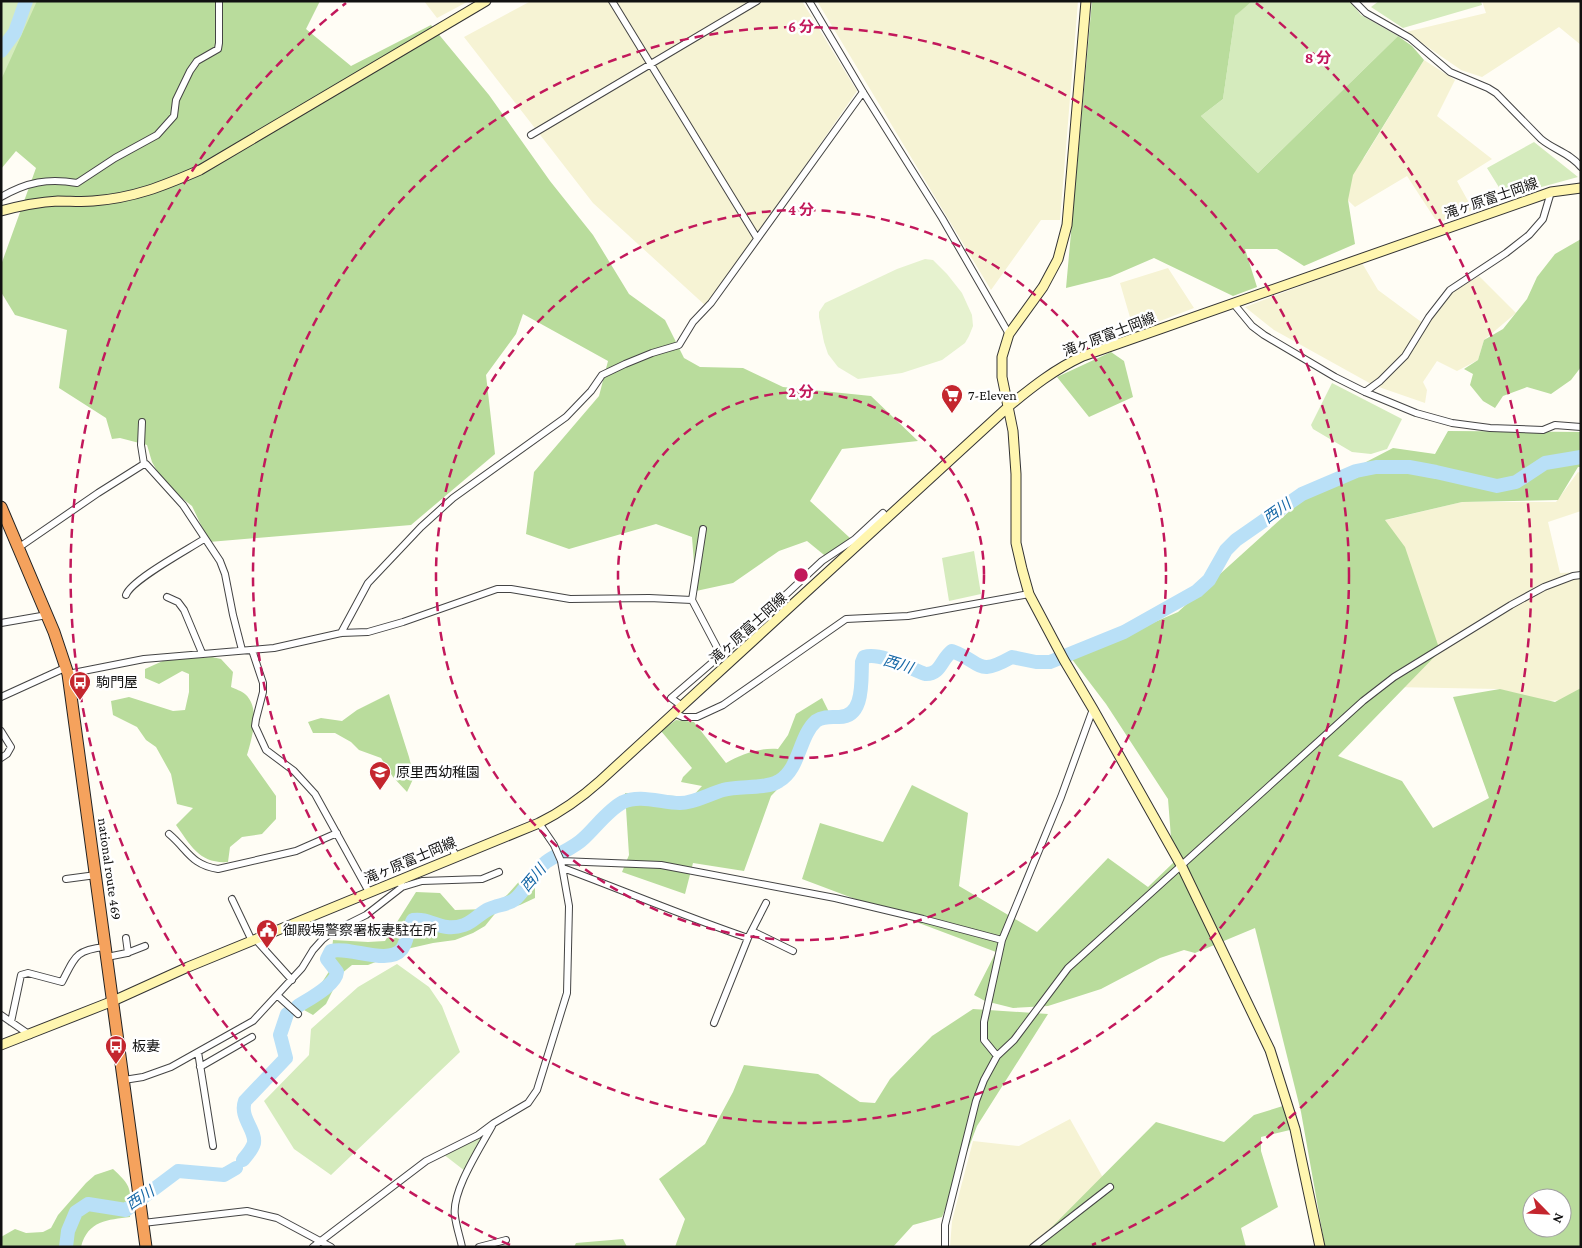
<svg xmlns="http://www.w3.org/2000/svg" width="1582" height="1248" font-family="'Crimson Pro','Noto Sans JP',serif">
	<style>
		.farmland { fill: #f6f3d4 }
		.green { fill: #d5ebbd }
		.forest { fill: #b9dc9c; fill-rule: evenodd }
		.pitch { fill: #e6f2cf }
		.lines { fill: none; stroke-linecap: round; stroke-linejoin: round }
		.river { stroke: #b9e0f7; stroke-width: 14 }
		.street-casing { stroke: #444; stroke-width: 8 }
		.secondary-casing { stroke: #333; stroke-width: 11 }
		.highway-casing { stroke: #222; stroke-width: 13 }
		.street { stroke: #fff; stroke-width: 6 }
		.secondary { stroke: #fff6b0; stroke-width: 9 }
		.highway { stroke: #f5a25d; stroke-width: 11 }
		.ring { fill: none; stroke: #c2185b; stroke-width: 2.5; stroke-dasharray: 9 6 }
		.labels { text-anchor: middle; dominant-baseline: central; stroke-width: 5; stroke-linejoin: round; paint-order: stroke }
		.street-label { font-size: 14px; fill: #111; stroke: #fff }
		.poi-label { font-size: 14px; fill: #111; stroke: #fff; text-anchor: start }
		.water-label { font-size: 15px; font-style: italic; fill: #1768a6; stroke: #fff }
		.centre { fill: #c2185b; stroke: #fff; stroke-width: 2.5 }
		.ring-label { font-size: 15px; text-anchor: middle; font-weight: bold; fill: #c2185b; stroke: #fff; stroke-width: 5; stroke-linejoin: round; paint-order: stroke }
	</style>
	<rect width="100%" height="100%" fill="#fffdf5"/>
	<!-- farmland -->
	<path class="farmland" d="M424,1h45l-32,17z
		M531,1h271l55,90 -150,216 -114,-104 -129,-166z
		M817,1h261l-18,219h-19l-50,70z
		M1482,1h99v44l-22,-18 -77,50 -21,-7 -55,-38 80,-19z
		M1424,60l31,20 -18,36 55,43 -35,22 16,29 -30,11 -8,-2 -28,-43 -52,31 -38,-36 47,-13z
		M1362,263l16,27 46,34 24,-29 31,-19 37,37 -32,27 -6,20 -21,11 -20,-10 -14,21 4,8 -2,13 -52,-18 -99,-55 -29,-23z
		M1168,268l26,40 -60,23 -14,-48z
		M1578,472l3,1v38l-33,11 12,51 21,-1v127l-34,2 -49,-12 -106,-2 -10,-166 80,-19h94z
		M1070,1119l36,64 -73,64h-83l2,-26 21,-80 46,5z"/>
	<!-- green -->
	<path class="green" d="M1,1h46l-46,87z
		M1250,1h100l11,14 37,21 -140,137 -57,-57 22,-17 12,-83z
		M1379,1h102l1,4 -79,23 -32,-21z
		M1534,142l44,35 -73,20 -18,-29z
		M1332,383l70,36 -15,30 -16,5 -19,-2 -39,-23 -2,-4z
		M974,551l7,43 -32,7 -7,-43z
		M397,964l32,23 13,19 18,46 -129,123 -37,-26 -30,-48 45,-46 2,-26 47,-42z
		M488,1131l-23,40 -22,-17z"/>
	<!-- forest -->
	<path class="forest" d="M37,1h283l-14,28 45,37 80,-41 58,70 61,86 43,54 36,59 36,26 19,38 16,9 43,1 40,19 88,9 47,45 -76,8 -32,52 40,37 -21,21 -22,-18 -28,10 -46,32 -37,8 -4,-54 -36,-13 -87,25 -43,-15 8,-62 65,-76 9,-35 -85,-47 -7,20 -30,41 9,79 -84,71 -202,17 -17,-36 -27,-21 -13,-23 -5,-17 -27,-7 -8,1 -6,-21 -47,-30 8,-58 -52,-15 -14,-23v-27l35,-97 -20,-17 -15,18v-89z
		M1092,1h160l-17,15 -12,83 -22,17 57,57 140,-137 14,10 12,14 -71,115 -5,25 7,44 -51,22 -27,-17h-32l12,38 -24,9 -79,-38 -44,19 -44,11z
		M1581,239v128l-10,13 -20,14 -24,-7 -24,9 -8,12 -12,-7 -13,-16 3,-11 -9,-5 14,-9 6,-20 19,-11 24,-30 10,-22 18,-23z
		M1111,352l13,9 9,36 -44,20 -32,-40z
		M1448,431l133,1v35h-3l-20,33 -96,2 -77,18 20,27 35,104 -102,105 64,25 31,47 56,-30 -36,-101 47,-8 55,13 26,-14v559h-256l-24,-135 -46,-184 -60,25 -11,-3 -24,8 -59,31 -53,17 -35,2 -28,-7 -11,-6 22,-43 -194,-73 18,-56 63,19 29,-57 56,28 -9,73 78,46 71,-74 40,29 25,-24 -5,-64 -62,-95 -35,-46 107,-46 136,-123 79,-41 42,6zM1532,1198h30v30h-30z
		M212,657l9,2 12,13 -2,15c4,2 11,4 14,7 16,14 7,44 2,61l29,41v23l-14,15 -20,3 -12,10 -2,15c-28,2 -37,-16 -52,-37l17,-17 -16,-4 -6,-30 -15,-27 -10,-7 -9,-13 -24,-12 -2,-14 18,-4 44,14 12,-1 4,-18v-18l-7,-3 -23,13 -14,-6v-9l20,-9z
		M389,694l20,63 5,20 -7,15 -14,-15 -12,-19 -22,-8 -8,-8 -16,-9h-22l-5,-11 13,-4 21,3 15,-11z
		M822,698l7,14 -15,15 -20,45 -23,24 -27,75 -51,-8 -8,31 -63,-22 7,-17 -4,-62 67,4 10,-11 -21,-4 2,-5 9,-9 -31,-37 15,-11 18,2 32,41c14,-8 35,-16 52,-14l10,-14 8,-21z
		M524,876l11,11v11l-15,7 -22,5 -13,16 -12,7 -18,7 -22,3 -22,5 -43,17h-16l-11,9 -15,30 -13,11 -9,-5 26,-40 3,-30 35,2 17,-1 31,-49 24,1 15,17 33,-1 19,-14z
		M973,1009l75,5 -71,112 -35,91 -29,8 -20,22h-218l10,-28 -26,-40 46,-35 28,-52 11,-27 74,9 42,28 15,1 15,-24 42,-43z
		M1286,1105l4,25 -29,7v14l17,56 -37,21 5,19h-214l124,-125 68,20 30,-27z
		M113,1169c21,19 17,21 17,48 -22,3 -42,3 -49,30h-80v-10l14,-8 11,4 17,-1 8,-4 7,-13 28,-32 9,-8z
		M623,1239l4,8h-53l2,-4z"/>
	<!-- pitch -->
	<path class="pitch" d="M925,259l8,1 14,14 15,19 10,22 1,11 -4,10 -4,7 -23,17 -40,13 -44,6 -20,-12 -10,-13 -4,-12 -5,-25v-5l6,-9 72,-34z"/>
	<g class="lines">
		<!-- river -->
		<path class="river" d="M1,51l14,-19 11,-31
			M298,1006c11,-7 38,-21 39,-34l-10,-13 4,-8c19,-5 57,15 71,-2 5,-7 6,-20 11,-29 18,-3 28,13 51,5 9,-3 16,-12 25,-16 8,-4 18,-4 25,-9 11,-8 20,-29 32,-38 12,-9 27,-13 38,-24 12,-11 24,-28 39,-36 17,-8 39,1 57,1 14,0 29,-9 43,-13 16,-5 42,0 56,-9 21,-12 20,-45 37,-60 7,-5 15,-4 22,-4 27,1 23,-37 24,-55l2,-5c17,-5 45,11 61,17 16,1 16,-15 27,-23 32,12 24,26 60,6l24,5h14l74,-30 73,-41 12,-11 17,-30 10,-10 66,-46 54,-23 20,-4h33l27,5 61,14 19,-4 29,-19 36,-6
			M243,1160c4,-5 9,-10 11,-17 2,-13 -15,-26 -9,-42l41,-43 -6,-23 7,-21
			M66,1247l2,-16 8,-19 12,-8 38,6 52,-39 46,4 12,-7"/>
		<!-- street casing -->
		<g class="street-casing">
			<path id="street" d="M612,1l145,237
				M809,1l54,91 79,126 67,116
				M1354,1l12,12 44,25 40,34 38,16 8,5 45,46c13,11 29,14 40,28
				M531,135l226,-134
				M1,197c26,-15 47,-19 76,-14l38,-25 42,-23 17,-19 2,-16 14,-29 7,-10 21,-12 1,-6v-42
				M1233,303l19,23 12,9 71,42 30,15 51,21 36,10 38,5 53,2 12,-5 26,2
				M1365,392l15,-11 25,-25 24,-39 21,-27 56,-37 23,-18 14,-16 8,-27
				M142,422l-1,23 3,19h2l37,41 37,56 5,13 8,41 9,35
				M18,548l80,-55 46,-29
				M126,595c5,-15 63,-46 78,-56
				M167,597l11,5 6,8 18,43
				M692,600l29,55
				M1,623l46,-8
				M341,633l27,-50 53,-56 32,-29 113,-81 25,-26 11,-16 23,-11 27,-11 27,-8 14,-23 18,-19 152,-211
				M252,650l11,33v9l-7,27 -1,7 11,24 28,21 21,23 54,98
				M68,674l76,-15 130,-11 67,-15 27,-1 35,-10 94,-33h14l59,10 79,-1 43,2 11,-71
				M1,697l66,-30
				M682,706l-11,-8 50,-43 101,-94 33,-22 28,-26
				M674,713l9,4h14l26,-12 123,-86 62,-3 121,-22
				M1,731l10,16 -4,7 -6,4
				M169,834c19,16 22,31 49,35l78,-18 41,-18
				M449,843l7,13
				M561,861l100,4 174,33 88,21 79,21
				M563,868c62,23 123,49 185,70l18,-35
				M66,879l30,-4
				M402,887l20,-6 60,-2 17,-7
				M232,899l20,42
				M752,931l41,20
				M126,938l2,15
				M255,939l37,41
				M107,957l20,-4 18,-7
				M278,996l20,18
				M1,1015l29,20
				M11,1022l10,-47 7,-2 34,9c13,-25 13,-32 43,-35
				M714,1023l34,-85
				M198,1052l15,94
				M997,1056l-13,-16v-18l18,-82 59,-143 32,-88
				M200,1067l52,-30
				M124,1080l19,-3 28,-10 82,-46 49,-53 11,-18 9,-10 10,-8 34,-17 36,-28 -3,-7
				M143,1223l104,-12 30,7 54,29
				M313,1247l113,-86 52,-26 16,-12 34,-20 9,-13 30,-97 2,-87 -8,-45 -7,-16 -15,-22
				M462,1247c-2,-10 -6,-21 -7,-31 -4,-24 25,-68 37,-90
				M479,1247l27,-7
				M945,1247v-22l31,-124 8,-21 13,-24 17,-16 54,-72 295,-267 31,-24 117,-72 33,-18 29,-11 8,-1
				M1033,1247l77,-60"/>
		</g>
		<!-- secondary casing -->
		<g class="secondary-casing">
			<path id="secondary" d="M1086,1l-19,224 -9,34 -15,28 -34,47 -7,23v20l11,54 3,43v69l6,26 7,25 35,66 29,49 89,158 88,183 25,79 25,118
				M1,211c18,-5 38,-9 57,-10 12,0 24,1 35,0 41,-3 70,-15 107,-31l286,-169
				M1,1045l112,-44 75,-34 351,-144c24,-12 42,-25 61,-42l408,-374c24,-20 47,-38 75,-51l468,-164 30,-4"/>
		</g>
		<!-- highway casing -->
		<g class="highway-casing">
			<path id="highway" d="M1,507l53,125 14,42 78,573"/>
		</g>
		<!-- street -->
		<use href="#street" class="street"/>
		<!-- secondary -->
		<use href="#secondary" class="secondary"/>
		<!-- highway -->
		<use href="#highway" class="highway"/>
	</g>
	<!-- distance rings -->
	<g class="ring">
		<circle cx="801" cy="575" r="183"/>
		<circle cx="801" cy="575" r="365"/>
		<circle cx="801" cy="575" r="548"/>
		<path d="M510 1245A731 731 0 0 1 346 3M1256 3A731 731 0 0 1 1092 1245"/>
	</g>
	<!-- icons -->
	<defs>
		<g id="supermarket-pin" transform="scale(1.125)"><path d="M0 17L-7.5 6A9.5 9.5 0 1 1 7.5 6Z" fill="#c4262e" stroke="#fff"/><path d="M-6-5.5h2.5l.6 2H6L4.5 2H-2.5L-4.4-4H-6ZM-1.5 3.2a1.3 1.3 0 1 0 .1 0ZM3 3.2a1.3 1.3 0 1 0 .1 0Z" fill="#fff"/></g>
		<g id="bus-pin" transform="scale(1.125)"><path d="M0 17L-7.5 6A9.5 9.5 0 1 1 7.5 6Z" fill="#c4262e" stroke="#fff"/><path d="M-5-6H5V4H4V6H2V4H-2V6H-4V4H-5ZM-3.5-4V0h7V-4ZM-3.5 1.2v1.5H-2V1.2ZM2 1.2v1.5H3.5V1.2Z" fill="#fff"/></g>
		<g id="school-pin" transform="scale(1.125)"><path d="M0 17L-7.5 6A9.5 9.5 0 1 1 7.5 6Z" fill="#c4262e" stroke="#fff"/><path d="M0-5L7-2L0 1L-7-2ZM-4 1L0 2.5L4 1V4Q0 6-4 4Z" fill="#fff"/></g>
		<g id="civic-pin" transform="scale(1.125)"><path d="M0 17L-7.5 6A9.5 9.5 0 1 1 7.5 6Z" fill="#c4262e" stroke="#fff"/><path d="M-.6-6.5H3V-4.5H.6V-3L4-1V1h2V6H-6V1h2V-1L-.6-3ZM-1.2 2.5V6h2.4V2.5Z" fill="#fff"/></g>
	</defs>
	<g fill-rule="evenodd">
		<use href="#supermarket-pin" x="952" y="395"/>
		<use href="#bus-pin" x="80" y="682"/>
		<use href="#school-pin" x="380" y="772"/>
		<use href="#civic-pin" x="267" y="930"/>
		<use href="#bus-pin" x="116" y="1046"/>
	</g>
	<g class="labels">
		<!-- street labels -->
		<g class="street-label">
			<text transform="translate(1491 198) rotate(-19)">滝ヶ原富士岡線</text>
			<text transform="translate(1109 334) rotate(-21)">滝ヶ原富士岡線</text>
			<text transform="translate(748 628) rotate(-42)">滝ヶ原富士岡線</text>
			<text transform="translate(410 860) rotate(-23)">滝ヶ原富士岡線</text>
			<text transform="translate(110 869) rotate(82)">national route 469</text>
		</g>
		<!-- poi labels -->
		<g class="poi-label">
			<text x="968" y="395">7-Eleven</text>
			<text x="96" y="682">駒門屋</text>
			<text x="396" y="772">原里西幼稚園</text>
			<text x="283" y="930">御殿場警察署板妻駐在所</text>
			<text x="132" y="1046">板妻</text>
		</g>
		<!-- water labels -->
		<g class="water-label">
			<text transform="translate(1277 511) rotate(-35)">西川</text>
			<text transform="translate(898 664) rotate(17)">西川</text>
			<text transform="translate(533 878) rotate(-50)">西川</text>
			<text transform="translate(140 1198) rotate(-33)">西川</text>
		</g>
	</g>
	<circle cx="801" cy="575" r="8" class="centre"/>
	<g class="ring-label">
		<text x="801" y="32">6 分</text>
		<text x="1318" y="63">8 分</text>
		<text x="801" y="215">4 分</text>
		<text x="801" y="397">2 分</text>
	</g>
	<!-- border -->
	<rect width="1582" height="1248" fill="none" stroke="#111111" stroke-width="5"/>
	<!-- north arrow -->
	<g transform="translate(1547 1213) rotate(114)"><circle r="24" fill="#ffffff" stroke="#a0a0a0"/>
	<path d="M0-4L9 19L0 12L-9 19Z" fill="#c4262e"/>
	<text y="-8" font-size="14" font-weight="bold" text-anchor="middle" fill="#111111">N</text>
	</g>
</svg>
